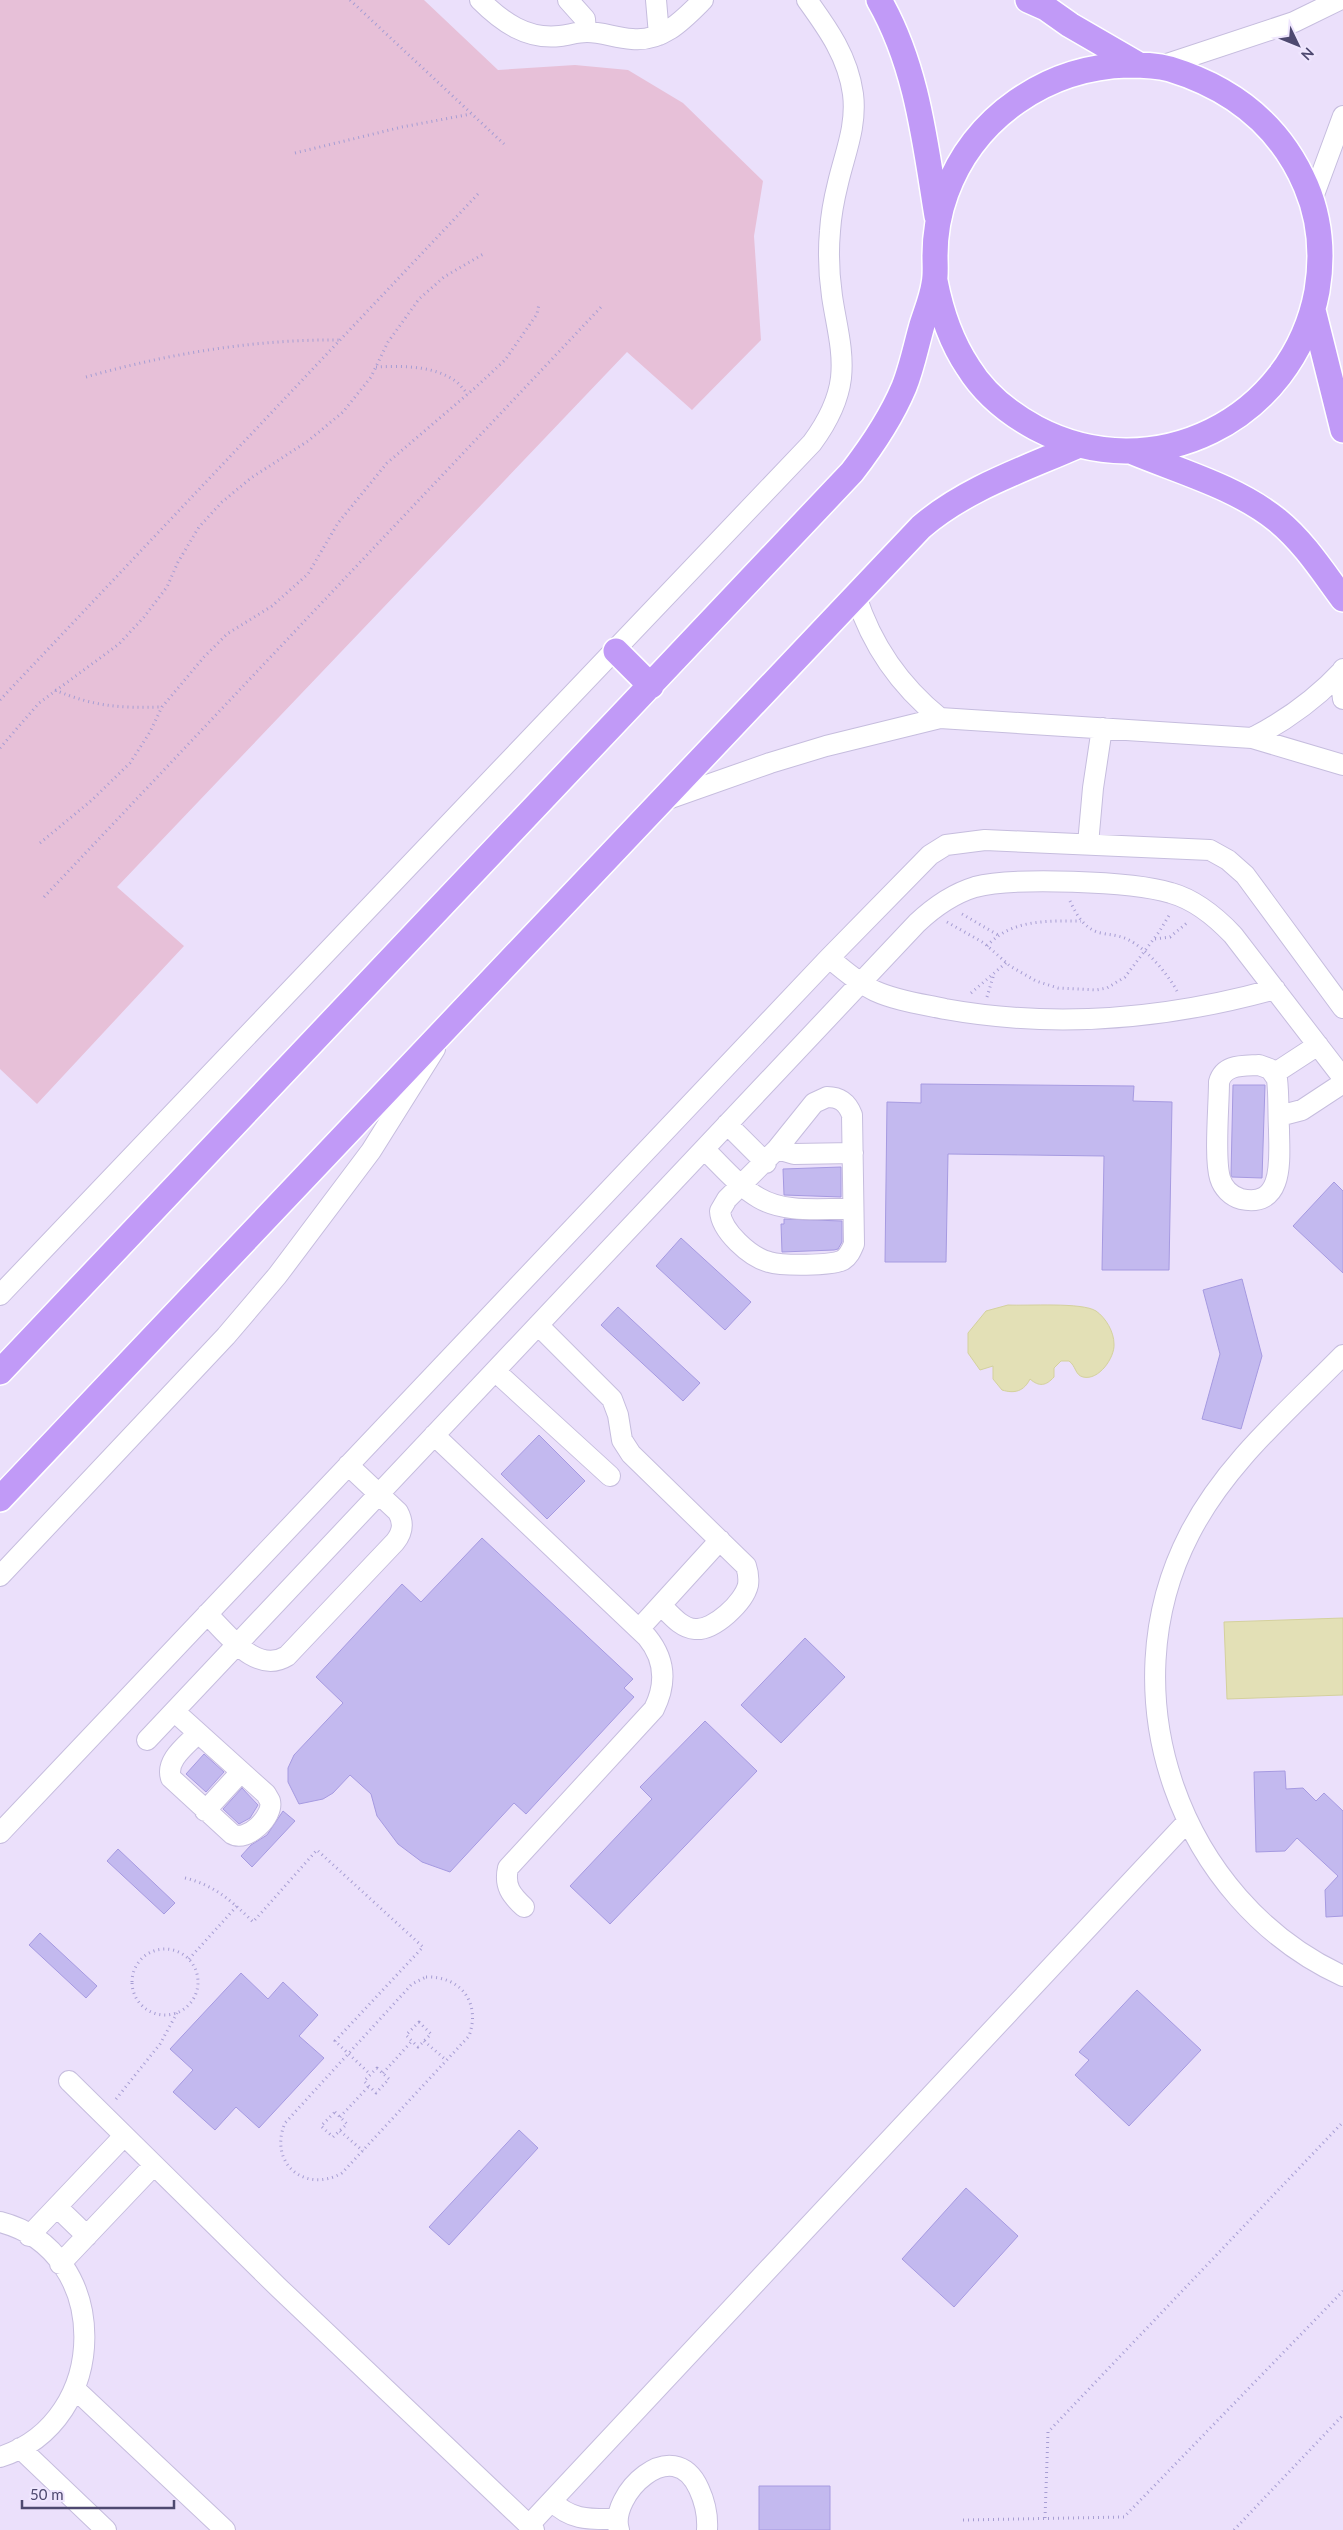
<svg xmlns="http://www.w3.org/2000/svg" width="1343" height="2530" font-family="Lato,sans-serif">
	<style>
		.green { fill: #e7c0d8 }
		.water { fill: #e3e0b6; stroke: #d4d19d }
		.building { fill: #c3b9ef; stroke: #a69ae1 }
		.lines { fill: none; stroke-linecap: round; stroke-linejoin: round }
		.minor-casing { stroke: #c6bdde; stroke-width: 22 }
		.major-casing { stroke: #fff; stroke-width: 28 }
		.path { stroke: #a69dd3; stroke-width: 3; stroke-dasharray: 1 4; stroke-linecap: butt }
		.minor { stroke: #fff; stroke-width: 20 }
		.major { stroke: #c19af7; stroke-width: 25 }
	</style>
	<rect width="100%" height="100%" fill="#ebe0fb"/>
	<!-- green -->
	<path class="green" d="M0,0h424l74,70 77,-5 53,5 55,33 80,78 -9,55 7,104 -69,70 -65,-58 -510,535 67,59 -147,158 -37,-35z"/>
	<!-- water -->
	<path class="water" d="M1008,1305c19,1 74,-3 88,6 10,7 18,21 18,33 1,13 -15,37 -31,33 -8,-2 -7,-11 -14,-16h-8l-7,7v9c-8,9 -15,10 -24,2 -6,12 -15,15 -28,11l-9,-11v-13l-13,4 -12,-17v-20l18,-22z
		M1343,1618v77l-116,4 -3,-77z"/>
	<!-- building -->
	<path class="building" d="M921,1084l213,2 -1,15 39,1 -3,168h-67l2,-114 -156,-2 -2,108h-61l2,-160 34,1z
		M1233,1085h32l-3,93 -30,-1 -1,-2z
		M841,1167v30l-57,-2 -1,-26z
		M1334,1182l9,9v82l-50,-47z
		M784,1219l58,2v21l-4,7 -4,1 -52,2 -1,-28h3z
		M681,1238l70,64 -26,28 -69,-64z
		M1242,1279l20,77 -21,73 -39,-10 18,-65 -17,-64z
		M618,1307l82,76 -17,18 -82,-76z
		M539,1435l46,46 -38,38 -46,-45z
		M482,1538l151,141 -9,9 10,9 -108,117 -12,-11 -64,69 -28,-10 -24,-18 -21,-28 -6,-22 -21,-19 -17,18 -10,6 -24,5 -11,-22v-14l6,-13 49,-52 -27,-26 86,-93 19,18z
		M805,1638l40,39 -64,66 -40,-38z
		M705,1721l52,50 -147,153 -40,-38 82,-87 -12,-12z
		M204,1754l20,18 -18,20 -20,-18z
		M1285,1771l1,18 17,-1 13,13 8,-8 19,18v105l-17,1 -1,-27 13,-14 -41,-38 -12,13 -29,1 -2,-80z
		M242,1788l16,17 -8,13 -11,6 -16,-15z
		M283,1811l12,10 -43,46 -11,-11 10,-11 16,-10z
		M118,1849l57,54 -11,11 -57,-53z
		M40,1933l57,53 -11,12 -57,-53z
		M241,1973l27,26 15,-17 35,33 -19,21 25,22 -65,70 -23,-21 -21,23 -42,-38 20,-22 -23,-21z
		M1137,1990l64,60 -72,76 -54,-51 14,-15 -10,-8z
		M519,2130l19,18 -89,97 -20,-18z
		M966,2188l52,48 -64,71 -52,-48z
		M759,2486h71v44h-71z"/>
	<g class="lines">
		<!-- minor casing -->
		<g class="minor-casing">
			<path id="minor" d="M480,0c22,22 47,40 80,36 9,-1 17,-4 27,-4 15,0 29,6 45,7 31,3 51,-19 71,-39
				M568,0l17,19 1,13
				M656,0l3,35
				M1161,66l133,-44 45,-22
				M1312,200l31,-84
				M856,596c16,50 43,89 84,122
				M1343,669l-2,13 2,17
				M1252,738c35,-18 64,-39 91,-68
				M662,801l108,-38 56,-17 114,-28 312,20 91,27
				M1088,844l5,-56 9,-60
				M829,958c15,12 29,25 46,33 22,10 47,13 70,18 111,20 222,10 330,-20
				M1259,1065l11,4 7,10c2,16 1,33 2,50 0,26 7,80 -38,70 -10,-3 -18,-11 -21,-21 -6,-20 -1,-72 -1,-96 5,-18 24,-16 40,-17z
				M1275,1073l43,-28
				M827,1097c13,0 20,5 25,18l2,129c-3,7 -5,12 -11,16 -12,6 -61,6 -74,2 -19,-5 -48,-31 -49,-51l7,-12 50,-50 37,-46z
				M1279,1116l23,-6 41,-27
				M727,1124l39,39
				M704,1149c17,16 34,37 55,49 27,16 64,10 94,11
				M777,1149l17,5 59,-1
				M0,1295l812,-852c14,-19 26,-40 29,-65 3,-28 -5,-54 -9,-82 -3,-21 -4,-43 -2,-65 1,-16 4,-32 8,-48 7,-30 19,-57 15,-89 -5,-37 -25,-65 -46,-94
				M538,1325l74,74 6,16 4,25 9,14 115,112c2,6 3,12 2,19 -4,17 -34,46 -53,44 -14,-1 -24,-14 -34,-24
				M1343,1355c-55,56 -117,108 -153,178 -84,161 -10,368 153,443
				M495,1371l115,105
				M434,1435l213,202c18,22 20,46 7,72l-146,159c-4,18 3,27 16,39
				M0,1576l226,-240 51,-60 94,-125 64,-102
				M207,1614c21,20 49,61 80,42l108,-114c8,-10 9,-19 3,-30l-50,-47
				M639,1629l81,-89
				M175,1712l91,82 4,7c4,15 -23,42 -38,33l-61,-56c-6,-18 16,-33 27,-45
				M147,1740l770,-817c17,-16 35,-29 58,-36 38,-10 157,-6 196,6 25,7 45,24 62,42l110,143
				M205,1811l36,-39
				M0,1833l829,-875 101,-103 16,-10 39,-5 225,10 18,10 17,15 98,133
				M69,2081l210,207 255,242
				M57,2207l30,29
				M0,2222c113,29 112,200 0,235
				M29,2236l95,-100
				M60,2264l94,-99
				M75,2389l150,141
				M20,2448l86,82
				M552,2501c19,20 39,18 65,18
				M529,2525l658,-703
				M619,2530c-11,-34 54,-99 80,-41 6,13 9,26 8,41"/>
		</g>
		<!-- major casing -->
		<g class="major-casing">
			<path id="major" d="M879,0c38,66 46,142 58,216
				M1028,0l18,8 24,17 69,40
				M1313,310l30,120
				M1133,452c48,20 103,35 144,68 27,22 46,52 66,79
				M616,651l35,35
				M0,1372l852,-900c20,-26 39,-54 52,-85 8,-20 12,-41 18,-62 4,-13 10,-27 12,-41 2,-9 1,-19 1,-28 0,-21 4,-44 11,-63 28,-76 101,-126 182,-128 14,0 28,0 42,4 62,19 110,56 136,117 14,33 17,69 11,105 -24,129 -164,199 -281,137 -26,-14 -52,-35 -68,-61 -18,-27 -27,-55 -33,-86
				M0,1499l921,-972c45,-39 104,-58 158,-82"/>
		</g>
		<!-- path -->
		<path class="path" d="M350,0l154,144
			M295,153l107,-26 69,-13
			M376,367c25,-1 55,-2 78,13 5,3 9,9 14,14
			M86,377c81,-23 169,-38 254,-37
			M55,690c40,17 65,18 107,17
			M0,700l478,-506
			M0,748l39,-45 80,-59 25,-27 23,-30 11,-25 21,-35 23,-25 29,-24 57,-37 35,-29 28,-35 17,-35 31,-43 25,-22 41,-24
			M40,843l52,-43 38,-37 20,-31 12,-25 42,-50 23,-23 45,-28 36,-32 30,-51 49,-60 89,-76 29,-27 32,-46 2,-10
			M44,897l559,-592
			M1070,901c6,13 15,29 31,32 9,2 17,2 26,6 19,9 40,34 50,52
			M962,914l36,21
			M947,922l37,21 26,23 26,15 22,7 38,2 11,-2 18,-11 34,-45 11,-18
			M1155,939l15,-2 18,-15
			M987,946c24,-27 61,-25 94,-25
			M971,993l36,-31
			M987,997l7,-23
			M185,1878c29,7 47,23 68,44l64,-72 106,97 -88,94 35,33
			M132 1982a33 33 0 1 1 66 0a33 33 0 1 1-66 0Z
			M189,1959l48,-53
			M426,1977c35,-1 55,26 43,59l-127,137c-37,21 -74,-10 -57,-50l127,-139z
			M419,2022l12,12 -13,13 -12,-12z
			M424,2041l22,19
			M377,2068l12,11 -13,14 -12,-12z
			M383,2073l29,-32
			M116,2099l44,-55 17,-31
			M335,2112l12,12 -14,13 -12,-11z
			M340,2117l29,-31
			M340,2131l23,20
			M1045,2518l3,-86 295,-310
			M963,2520l161,-3 219,-226
			M1234,2530l109,-115"/>
		<!-- minor -->
		<use href="#minor" class="minor"/>
		<!-- major -->
		<use href="#major" class="major"/>
	</g>
	<!-- north arrow -->
	<g transform="translate(1298 45) rotate(133)" stroke="#efe6fe" stroke-width="4" paint-order="stroke">
	<path d="M0-4L9 19L0 12L-9 19Z" fill="#4e4970"/>
	<text y="-8" font-size="14" font-weight="bold" text-anchor="middle" fill="#4e4970">N</text>
	</g>
	<!-- scale -->
	<path d="M22 2500v8h152v-8" fill="none" stroke="#4e4970" stroke-width="2.5"/>
	<text x="30" y="2500" font-size="15" fill="#4e4970" stroke="#efe6fe" stroke-width="4" paint-order="stroke">50 m</text>
</svg>
